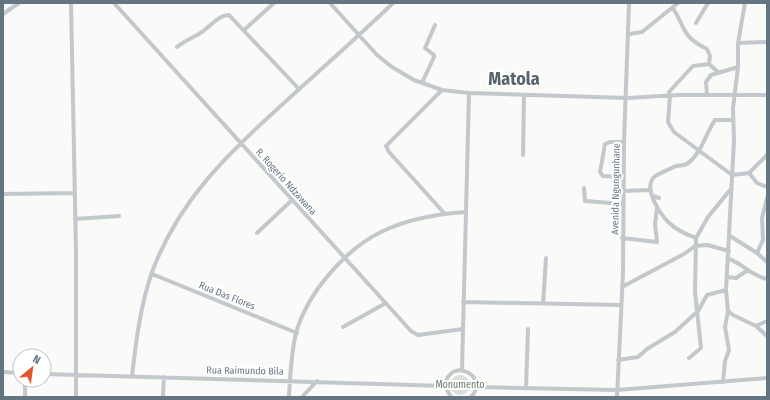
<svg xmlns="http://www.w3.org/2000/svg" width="770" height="400" font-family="'Fira Sans Condensed',sans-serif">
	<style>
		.green { fill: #dadfd7 }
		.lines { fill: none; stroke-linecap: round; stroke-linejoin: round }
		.minor { stroke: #c3c8cc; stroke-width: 4 }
		.labels { text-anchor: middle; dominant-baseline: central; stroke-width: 4; stroke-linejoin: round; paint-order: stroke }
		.street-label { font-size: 10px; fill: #657683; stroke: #fff }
		.park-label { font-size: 10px; fill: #687a64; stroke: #fff }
		.town-label { font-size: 18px; font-weight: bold; fill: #57646e; stroke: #fff }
	</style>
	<rect width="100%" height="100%" fill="#fafaf8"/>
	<!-- green -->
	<path class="green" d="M450 385a10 10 0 1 1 20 0a10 10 0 1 1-20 0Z"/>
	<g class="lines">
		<!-- minor -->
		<path class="minor" d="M71,3l5,248v146
			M114,3l297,328 7,4 45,-6
			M330,3l47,52 15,12 22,13 28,10 27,3 158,5 51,-3h89
			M745,3l-7,40v24l-5,41 1,33 -8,149 2,21 5,4 23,11 11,10
			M673,8c13,21 9,29 34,41l3,7 -1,8 9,8
			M3,14l16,-11
			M696,23l12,-20
			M244,30l30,-27
			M629,34l13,-2 36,-29
			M738,43l29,-1
			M177,47c7,-6 15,-9 22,-13 9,-5 19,-19 30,-19l70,74
			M422,83l12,-26v-2l-9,-7 10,-23
			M442,90l-56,56 3,6 56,62
			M669,92l24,-26 16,-2
			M670,95l-2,27 6,10 58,43 17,-2 18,-18
			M707,95l-1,-13 5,-7 27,-8
			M523,155l1,-60
			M749,173l8,10 10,4
			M624,177l-21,-1 -3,-4 5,-28 5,-2h14
			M584,188l1,13 39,3
			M623,191l27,-1
			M3,194l72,-1
			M653,196l6,2
			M75,219l44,-3
			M257,233l35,-33
			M730,236l27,17 10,9
			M622,238l35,4 -2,-18 2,-16
			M696,238c-8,-3 -15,-6 -22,-11 -11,-8 -32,-37 -20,-50 5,-4 16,-8 22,-11 4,-1 9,0 12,-3 13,-9 18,-30 27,-43h18
			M757,253l6,-13 -1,-22 5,-20
			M729,259c14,5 23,17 38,20
			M152,274l145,59
			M727,277l9,1 12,-8
			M622,287l62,-33 11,-8 12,-1 22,6
			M463,302l157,3
			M543,304l3,-46
			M756,326l11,-5
			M343,327l43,-24
			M689,358l12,-10 -6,-56 1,-54 12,-21 22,-27
			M618,360l20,-3 9,-8 28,-17 23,-21 9,-16 19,-5
			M462,370l7,-277
			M3,372l17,1
			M44,374l401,12
			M132,376c4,-34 8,-68 19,-101 26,-73 77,-122 133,-172 36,-33 74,-66 109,-100
			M25,380v17
			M723,382l2,-21 4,-11 -4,-23 3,-16
			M476,387l141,3 150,-12
			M526,388l2,-59
			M163,397l1,-20
			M289,397c1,-21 2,-43 7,-64 11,-39 48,-83 85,-101 26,-13 56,-18 85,-20
			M302,397l15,-16
			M451,397l-6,-11c4,-31 46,-10 26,11
			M617,397l6,-124 1,-131 5,-139"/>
	</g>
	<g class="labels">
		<!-- street labels -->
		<g class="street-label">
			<text transform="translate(286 182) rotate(48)">R. Rogerio Ndzawana</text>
			<text transform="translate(616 189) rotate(-89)">Avenida Ngungunhane</text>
			<text transform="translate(227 296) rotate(22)">Rua Das Flores</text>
			<text transform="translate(245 371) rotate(1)">Rua Raimundo Bila</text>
		</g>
		<!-- park labels -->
		<g class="park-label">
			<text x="460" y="385">Monumento</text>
		</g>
		<!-- town labels -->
		<g class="town-label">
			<text x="514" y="79">Matola</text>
		</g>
	</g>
	<!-- border -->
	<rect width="770" height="400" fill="none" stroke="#657683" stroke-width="8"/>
	<!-- north arrow -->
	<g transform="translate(32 368) rotate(29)"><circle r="19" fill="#ffffff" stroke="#c1c8cd"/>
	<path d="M0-3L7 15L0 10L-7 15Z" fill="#e4572e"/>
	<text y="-6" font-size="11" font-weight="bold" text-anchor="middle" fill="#657683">N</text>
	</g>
</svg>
